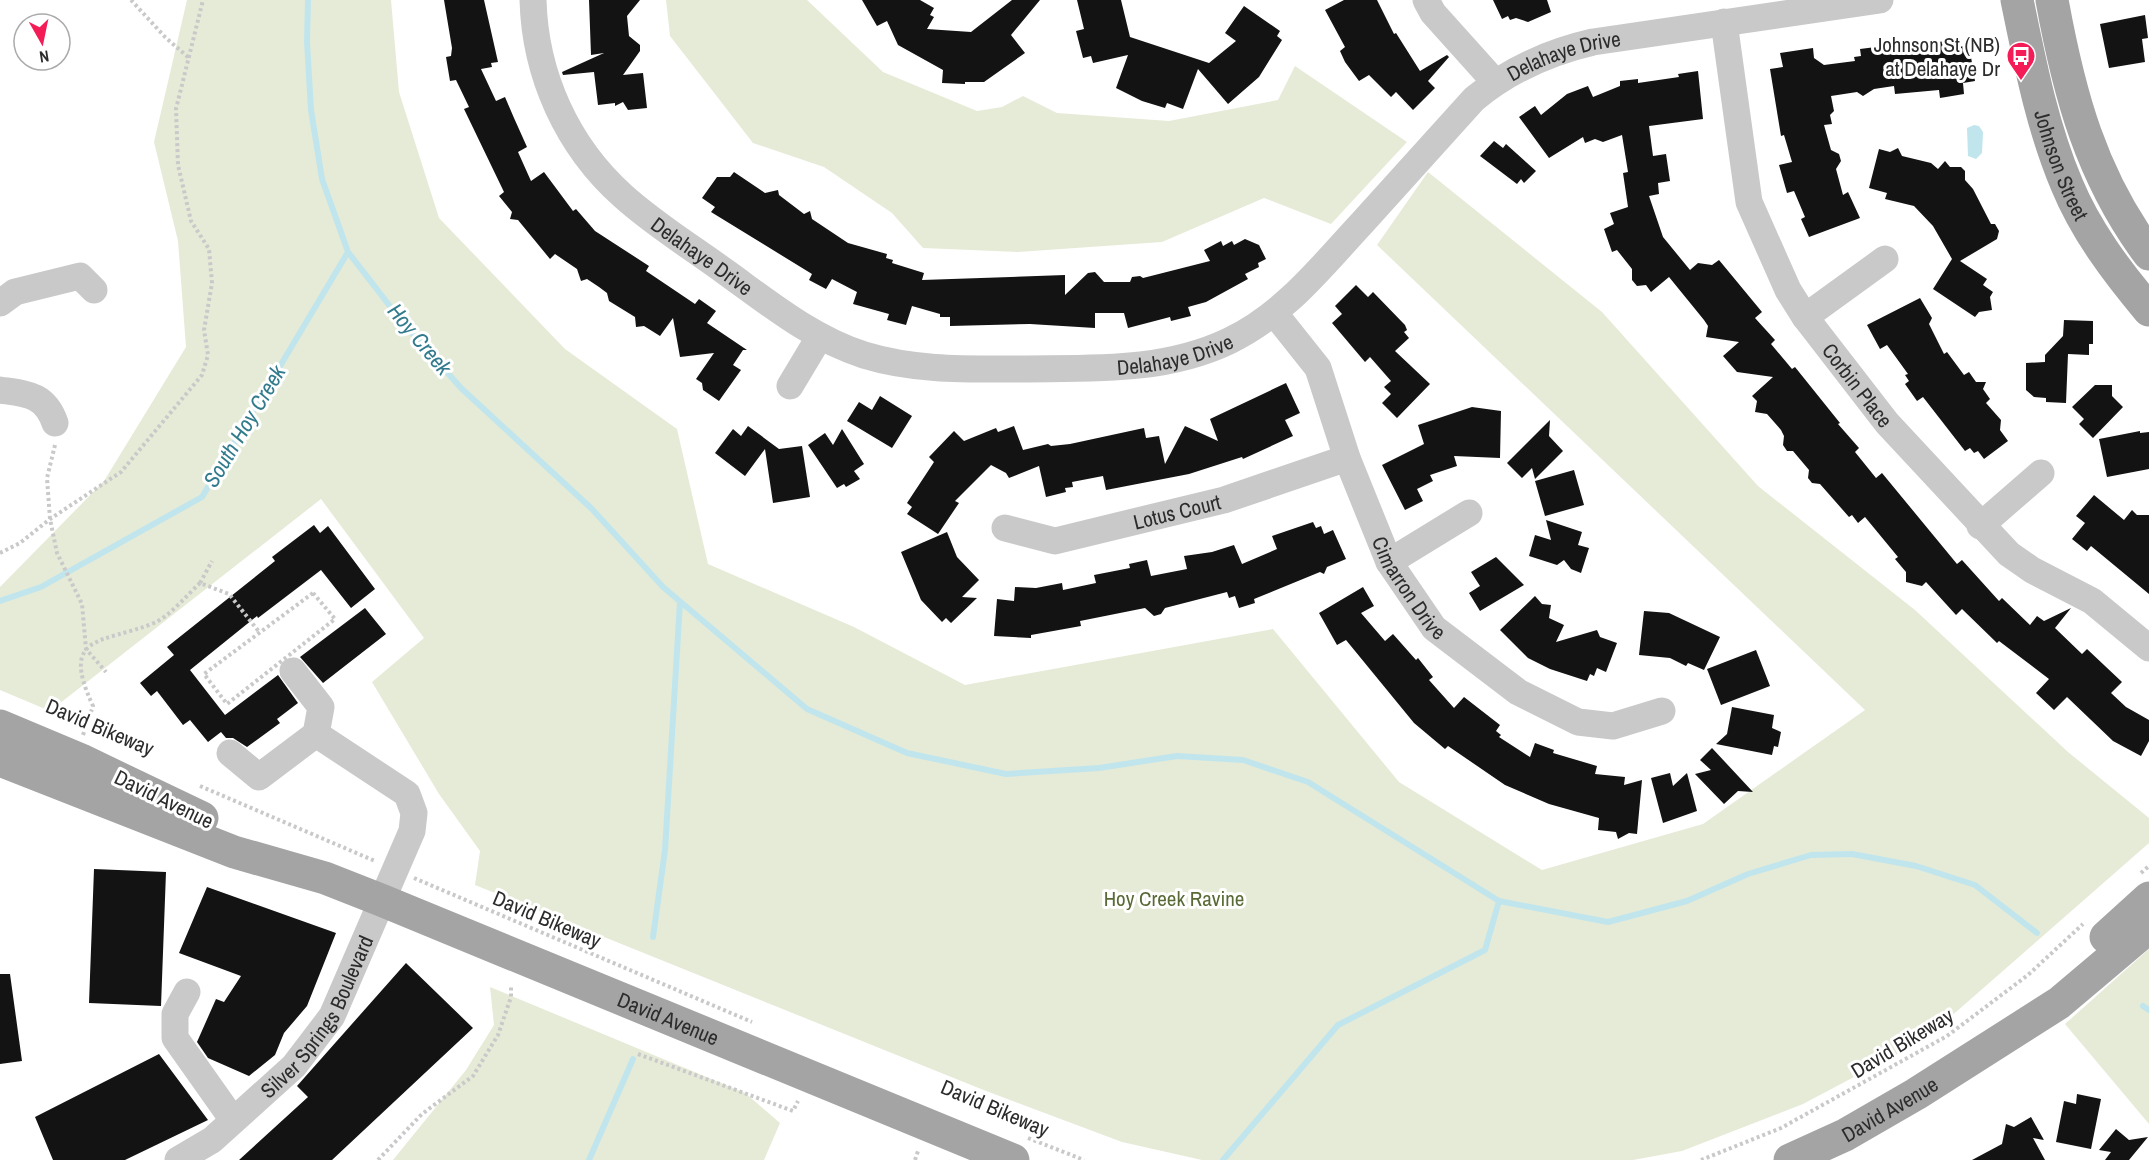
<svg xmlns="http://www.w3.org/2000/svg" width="2149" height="1160" font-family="'Archivo Narrow',sans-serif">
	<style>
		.green { fill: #e6ebd7 }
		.water { fill: #c1e5ed }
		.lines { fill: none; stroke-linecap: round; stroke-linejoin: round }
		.stream { stroke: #c1e5ed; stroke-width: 6 }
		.building { fill: #131313 }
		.path { stroke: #c9c9c9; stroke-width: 4; stroke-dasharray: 3 3; stroke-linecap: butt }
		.minor { stroke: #c9c9c9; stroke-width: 27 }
		.major { stroke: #a4a4a4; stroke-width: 33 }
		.labels { text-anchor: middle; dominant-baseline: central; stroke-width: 6; stroke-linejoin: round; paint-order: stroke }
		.poi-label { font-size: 21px; fill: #2c2c2c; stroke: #fff; text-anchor: end }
		.street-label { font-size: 21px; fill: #2c2c2c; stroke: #fff }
		.park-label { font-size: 21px; fill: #596a36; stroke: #fff }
		.water-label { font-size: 22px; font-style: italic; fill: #327b8d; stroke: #fff }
	</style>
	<rect width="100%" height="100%" fill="#fff"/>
	<!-- green -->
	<path class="green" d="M187,0h204l8,92 40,126 126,131 112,80 31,135 146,63 111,58 308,-56 126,153 143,88 161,-46 162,-114 -488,-465 51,-73 174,140 156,174 157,124 153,142 81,66v25l-225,197 -121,64 -121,47 -49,9h-431l-80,-18 -141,-53 -506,-204 5,-34 -41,-57 -67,-112 52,-44 -103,-139 -271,212 -50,-21v-103l104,-106 82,-134 -8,-106 -24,-99z
		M666,0h141l76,72 94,39 25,-4 21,-11 34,17 112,8 109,-21 17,-34 112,76 -76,82 -67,-26 -102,44 -144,10 -95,-4 -31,-35 -68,-46 -71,-24 -83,-107z
		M2149,949v175l-84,-100z
		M490,987l255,106 35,30 -16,37h-371l73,-90 28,-45z"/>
	<!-- water -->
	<path class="water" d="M1974,125l5,1 4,6 -1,21 -6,6 -8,-3 -1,-28z"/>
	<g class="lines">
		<!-- stream -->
		<path class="stream" d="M308,0l-1,42 4,68 11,69 26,73 55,71 58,65 131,121 71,78 144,122 100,44 99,21 93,-6 78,-12 66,4 65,22 191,119 109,21 79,-21 61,-27 63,-19 41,-1 64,12 59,19 62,48
			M0,601l41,-14 161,-90 146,-245
			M653,937l12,-87 15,-248
			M2143,1006l6,4
			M589,1160l44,-101
			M1223,1160l115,-135 147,-75 14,-49"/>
	</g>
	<!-- building -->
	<path class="building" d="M444,0h40l14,62 -7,1 1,4 -11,2 15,32 9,-4 9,21 13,29 -9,5 13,29 13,-9 29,39 3,-2 19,22 54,35 -3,5 49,33 4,-5 17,12 -9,12 40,27h-4l-10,15 8,5 -22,31 -16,-11 -1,-7 -6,-4 18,-26 -34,4 -7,-39 -13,18 -16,-10 -8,1 -1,-10 -26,-16 -2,-8 -8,-6 -12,-8 -6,2 -4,-12 -22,-15 -5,5 -32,-39 -8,-1 2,-7 -13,-16 5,-4 -40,-83 5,-2 -13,-27 -6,1 -4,-24 5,-1 1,-8z
		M589,0h51l-13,16 2,20 11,9v6l-17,24 20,-2 4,35 -19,2 -5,-8 -8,4v-3l-17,2 -4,-33 -31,3 -1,-3 42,-19 -13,2z
		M862,0h58l14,8 -4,7 4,2 -7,12 44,3 41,-32h28l-29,35 14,18 -41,29h-19v2l-23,-1 1,-13 -45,-25 -11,-24 -10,5z
		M1077,0h44l9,37 79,26 27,-22 -11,-8 19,-27 36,25 -3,5 5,4 -23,37 -31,27 -30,-35 -15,40 -16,-6 -2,5 -23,-7 -26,-13 12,-33 -35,8 -2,-7 -8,2 -7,-27 8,-2z
		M1344,0h33l17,34 2,-1 24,38 27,-16 2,2 -21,24 7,7 -22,22 -17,-18 -5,5 -22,-22 -10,6 -14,-19 -5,-11 5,-4 -20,-37z
		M1493,0h54l4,12 -23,10 -12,-4 -6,2 -2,-4 -6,3z
		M2145,15l3,23 -6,1 3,23 -36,6 -9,-44z
		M1951,40l2,8 11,-2 1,6 5,-1 5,30 -12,2 1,11 -24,4 -1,-8 -44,4 -1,-8 -20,3 -11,7 -6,-4 -26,4 3,15 -4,4 2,9 -8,1 7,25 8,4 2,7 -5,8 7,26 5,-3 12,26 -51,19 -8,-18 4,-2 -11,-26 -7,2 -8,-28 13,-3 -8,-27 -3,1 -11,-67 13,-2 -3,-14 33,-5 1,10 10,7 31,-4 -1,-4 7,-1 -1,-7 47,-6 1,4z
		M1698,71l5,48 -54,7 4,30 13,-2 4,27 -12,2 1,11 -10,2 14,41 27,33 8,-7 14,2 7,-5 43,52 -7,6 20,22 -4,4 21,25 3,-2 45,56 -2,1 21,24 -4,4 21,26 6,-5 75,91 5,-4 37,41 3,-3 28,27 7,-9 7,5 27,-13 -16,20 27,26 5,-5 35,33 -11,11 15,14 23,13v21l-8,15 -28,-15 -46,-44 -13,13 -18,-17 13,-14 -50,-38 -2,2 -35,-34 -6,6 -30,-33 -4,4 -16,-4v-10l-11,-13 3,-2 -33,-40 -7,6 -6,-8 -3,2 -29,-33 -8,-1 -4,-5 1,-8 -16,-19h-6l-4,-6 1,-9 -3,-6 -14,-16 -12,-2 2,-11 -5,-5 21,-19 -36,-5 -14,-16 16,-14 -33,-5 2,-11 -4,-6 -35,-43 -18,15 -5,-7 -9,1 -5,-6v-11l-15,-19 -5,2 -8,-23 10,-5 -4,-11 18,-6 -5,-34 5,-1 -6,-37 -19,7 -8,-3 -10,4 -2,-6 -34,21 -30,-41 16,-11 6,9 26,-21 21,-8 5,11 27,-11v-5l18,-2v4l41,-6 -1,-3z
		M1494,141l9,7 3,-4 30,27 -12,12 -3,-4 -4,5 -37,-28z
		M1898,148l4,8 29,7 7,6 7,-8 5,6h11l4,4v9l8,9 18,35h4l4,7 -2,8 -37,22 27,18 -4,6 10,7 -3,5 2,13 -13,2 -4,5 -42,-28 19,-30 -19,-33 -19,-20 -29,-7 2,-6 -18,-5 10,-39 11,3z
		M734,172l31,21 13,-3 1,5 25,19 6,-3 2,8 36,24 39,11 -1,4 7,2 -1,3 32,10 -2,7 143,-5v20l23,-22 7,-1 9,10h26l2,-5 8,-1 3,2 67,-17 -6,-11 17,-9 2,5 9,-5 2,4 11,-6 14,6 7,14 -8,4 1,4 -14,7 3,5 -42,23 -18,5 3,9 -20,5 -1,-4 -42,11 -4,-15h-29v15l-65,-4 -80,2v-9h-10v-3l-28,-8 -6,19 -19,-5 2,-6 -36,-10 4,-12 -25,-13 -6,10 -17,-9 3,-6 -101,-62 4,-5 -13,-9 15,-21h13z
		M1356,285l12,12 5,-5 32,33 2,5 -3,2 5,6 -14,13 35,33 -33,34 -15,-15 9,-9 -7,-7 7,-6 -21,-24 -5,5 -33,-39 10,-9 -7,-8z
		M1920,298l12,20 -3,6 15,30 3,-2 17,23 5,-3 7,10h10l-3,7 7,10 -4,4 15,17 -1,10 8,11 -24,18 -6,-8 -4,2 -4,-5 -5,3 -42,-54 -6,4 -12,-17 4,-3 -4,-6 3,-1 -21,-29 -7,4 -13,-24z
		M2064,320l29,1v23h-4v11l-21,-1 -2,49 -20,-1v-4l-12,-1 -8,-7v-27l19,-1v-7l18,-19z
		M1286,383l14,30 -15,7 8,16 -50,23 -1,-2 -53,17 -83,16 -3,-14 -31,6 1,5 -8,1 1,4 -20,5 -7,-31 -30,12 -3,-5 -15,-8 -36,36 4,2 -21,31 -31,-20 5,-7 -5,-4 27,-41 -5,-5 25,-26 10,10 32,-13 2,4 16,-6 9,24 25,-6 3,2 19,-2 74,-16 2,10 13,-2 6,28 20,-38 33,15 -8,-22z
		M2095,385h17v11l11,11 -30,31 -14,-14 5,-5 -12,-12z
		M880,396l32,20 -20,32 -45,-27 12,-19 13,8z
		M1472,407l29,4 -1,47 -46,-2 3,10 -27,9 3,6 -16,8 6,12 -18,9 -23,-45 42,-21 -6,-19z
		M1550,420l-1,16 14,15 -28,28 -3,-11 -10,10 -15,-15z
		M748,426l31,23 23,-3 8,51 -37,6 -8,-54 -20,27 -30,-23 18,-24 8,7z
		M842,429l22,35 -10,7 6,8 -14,8 -2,-3 -7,4 -29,-43 17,-12 8,12z
		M2140,431v2l9,-1v37l-42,8 -8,-38z
		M1574,470l10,35 -39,11 -10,-35z
		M2094,495l30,25 8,-10 5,5h12v79l-58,-48 -4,5 -15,-12 13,-16 -9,-7z
		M1546,520l36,12 -4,13 11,3 -8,25 -10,-4 -7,-9 -7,5 -28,-9 6,-21 16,5z
		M1313,522l3,6 5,-2 3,8 9,-4 13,29 -19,8 -3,7 -4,-2 -66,27 1,4 -16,5 -4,-12 -6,2 -2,-6 -62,16 -4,6 -7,2 -9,-8 -65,13 1,5 -50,9v3l-37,-2 3,-37 17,2 1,-14 21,1 26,-5 1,7 33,-7 -2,-8 36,-7 -1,-4 18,-4 4,16 36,-7 -3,-13 28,-4 22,-7 8,19 35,-15 -5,-13z
		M314,525l6,8 8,-7 47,63 -24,19 -30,-38 -63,48 -1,-2 -67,54 35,45 53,-40 20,28 -21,16 3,4 -33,24 -14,-9h-7l-5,-6 -13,10 -18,-22 -7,5 -26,-34 -6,5 -11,-13 34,-28 -7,-8 108,-86 -3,-4z
		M947,532l10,25 22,23 -17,17 15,1 -26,25 -5,-5 -4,4 -21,-22 -20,-48z
		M1496,557l28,28 -44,26 -11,-18 11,-7 -9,-14z
		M1363,587l11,19 -13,7 24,28 8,-7 23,26 2,-2 15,19 -4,3 25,28 10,-11 36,28 -4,6 5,4 -2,2 31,20 5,-14 19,7 -1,3 44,13 -2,8 30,3 -1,8 18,-5 -5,54 -8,-1 -11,6 -2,-7 -18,-2 1,-12 -50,-14 -44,-19 -57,-39 -3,3 -31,-26 -68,-83 -9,5 -18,-32z
		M1535,596l7,8 9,1 -2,13 15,7 -8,17 41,-12 3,7 17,6 -11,29 -9,-4 -3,8 -4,-2 -3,7 -37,-12 -22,-11 -28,-28z
		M365,608l21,26 -63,49 -23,-26z
		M1644,611l25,2 51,24 -16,33 -16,-7 -2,3 -16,-8 -31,-3z
		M1756,650l14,36 -49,19 -14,-36z
		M1732,707l42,8 -2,13 9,4 -3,15 -4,-1 -2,9 -56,-11 11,-10z
		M1712,748l41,44 -15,-1 -14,13 -29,-30 16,-4 -11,-10z
		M1670,773l3,13 14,-13 10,38 -34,12 -12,-45z
		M94,869l72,3 -5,134 -72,-3z
		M207,887l129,46 -29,73 -23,27 -9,22 -26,21 -41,-18 -11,-16 19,-43 8,3 17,-26 -62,-23z
		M406,963l67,65 -141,132h-93l69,-63 -11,-11z
		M0,974h10l12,87 -22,3z
		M159,1054l49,66 -83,40h-72l-18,-43z
		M2077,1094l24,5 -10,50 -35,-7 8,-41 12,3z
		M2031,1117l13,23 -11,-2 12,22h-73l30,-16 4,-20 8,3z
		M2116,1129l13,11 19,-3 -19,23h-24l6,-8 -12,-2z"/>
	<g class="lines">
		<!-- path -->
		<path class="path" d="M131,0l34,37 24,21
			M55,445l-8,33 3,41 7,34 25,51 4,45 20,23
			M0,553l20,-10 30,-24 71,-47 81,-97 6,-20 -4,-25 8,-47 -3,-34 -18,-28 -13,-56 -2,-56 27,-109
			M200,583l12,-22
			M313,593l22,26 -108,85 -23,-30z
			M83,735l10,-29c-34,-73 9,-62 61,-83 16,-7 33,-28 46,-40l29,11 31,39
			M200,786l175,75
			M2141,873l8,-7
			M414,878l338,144
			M638,1054l155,57 5,-10
			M1028,1138l56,22
			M378,1160l44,-46 51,-38 25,-41 13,-38v-11
			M915,1160l3,-9
			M1701,1160l80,-32 166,-92 81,-61 55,-51"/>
		<!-- minor -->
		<g class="minor">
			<path id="s1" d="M533,0c2,75 34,146 90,196 32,29 70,52 104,77 43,31 86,66 137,82 52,16 105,14 159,14 70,-1 141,3 206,-28 56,-27 92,-74 133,-118 37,-41 74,-82 112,-124 34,-28 75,-47 119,-57l287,-42"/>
			<path d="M1426,0l7,13 62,69"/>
			<path id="s2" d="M1724,22l25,180 39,88 17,27 82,106 122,131 23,16 60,31 57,47"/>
			<path d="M0,303l15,-11 65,-16 14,14"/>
			<path id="s3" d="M1275,314l43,54 29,90 42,104 45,66 84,64 60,30 35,4 49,-15"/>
			<path d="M1805,317l80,-58"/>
			<path d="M790,386l30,-50"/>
			<path d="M0,390c27,4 45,4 55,33"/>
			<path d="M1980,526l61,-53"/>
			<path id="s4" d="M1005,528l50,13 169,-41 123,-42"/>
			<path d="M1389,562l80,-49"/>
			<path d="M230,753l29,24 57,-43 5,-27 -28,-36"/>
			<path d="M187,992l-12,22v24l58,82"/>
			<path id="s5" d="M178,1160l34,-20 82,-74 38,-50 80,-185 2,-18 -7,-19 -91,-60"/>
		</g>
		<!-- major -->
		<g class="major">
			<path id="s6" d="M2017,0c13,63 25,126 50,185 19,46 50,87 82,125"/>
			<path d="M2052,0c17,94 39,176 97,254"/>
			<path d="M0,726l81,34 121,58"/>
			<path id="s7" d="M0,760l234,92 91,26 56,22 632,260"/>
			<path d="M2106,937l43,-39"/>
			<path id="s8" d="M1790,1160l55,-25 71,-41 143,-91 90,-76"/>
		</g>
	</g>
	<!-- icons -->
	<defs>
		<g id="bus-pin" transform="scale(1.5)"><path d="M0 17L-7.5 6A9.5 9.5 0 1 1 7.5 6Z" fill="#f41c57" stroke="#fff"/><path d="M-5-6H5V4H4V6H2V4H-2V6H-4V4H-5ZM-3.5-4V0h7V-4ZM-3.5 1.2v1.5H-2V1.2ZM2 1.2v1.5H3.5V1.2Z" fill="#fff"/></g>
	</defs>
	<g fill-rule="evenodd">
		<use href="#bus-pin" x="2021" y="56"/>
	</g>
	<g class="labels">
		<!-- poi labels -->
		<g class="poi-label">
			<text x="2000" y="44">Johnson St (NB)<tspan x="2000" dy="24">at Delahaye Dr</tspan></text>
		</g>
		<!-- street labels -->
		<g class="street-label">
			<text stroke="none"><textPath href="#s1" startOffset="1329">Delahaye Drive</textPath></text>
			<text stroke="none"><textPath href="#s6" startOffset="171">Johnson Street</textPath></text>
			<text stroke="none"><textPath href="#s1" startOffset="321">Delahaye Drive</textPath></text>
			<text stroke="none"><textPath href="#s1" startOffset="825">Delahaye Drive</textPath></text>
			<text stroke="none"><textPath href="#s2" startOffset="396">Corbin Place</textPath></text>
			<text stroke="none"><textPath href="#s4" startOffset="177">Lotus Court</textPath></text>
			<text stroke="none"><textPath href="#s3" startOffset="308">Cimarron Drive</textPath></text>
			<text transform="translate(100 727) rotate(23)">David Bikeway</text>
			<text transform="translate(164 799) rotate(26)">David Avenue</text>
			<text transform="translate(547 919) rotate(23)">David Bikeway</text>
			<text stroke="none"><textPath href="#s5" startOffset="204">Silver Springs Boulevard</textPath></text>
			<text stroke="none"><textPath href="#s7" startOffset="717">David Avenue</textPath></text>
			<text transform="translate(1902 1043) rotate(-31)">David Bikeway</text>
			<text transform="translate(995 1108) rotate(23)">David Bikeway</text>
			<text stroke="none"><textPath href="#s8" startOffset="112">David Avenue</textPath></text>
		</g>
		<!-- park labels -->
		<g class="park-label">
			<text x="1174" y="898">Hoy Creek Ravine</text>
		</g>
		<!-- water labels -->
		<g class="water-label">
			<text transform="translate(420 339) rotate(50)">Hoy Creek</text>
			<text transform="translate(244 426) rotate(-59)">South Hoy Creek</text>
		</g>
	</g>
	<!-- north arrow -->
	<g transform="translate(42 42) rotate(171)"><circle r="28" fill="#ffffff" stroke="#ababab" stroke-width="1.5"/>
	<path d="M0-4.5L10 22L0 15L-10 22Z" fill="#f41c57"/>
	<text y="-9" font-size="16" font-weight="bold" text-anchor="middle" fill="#2c2c2c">N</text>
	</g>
</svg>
